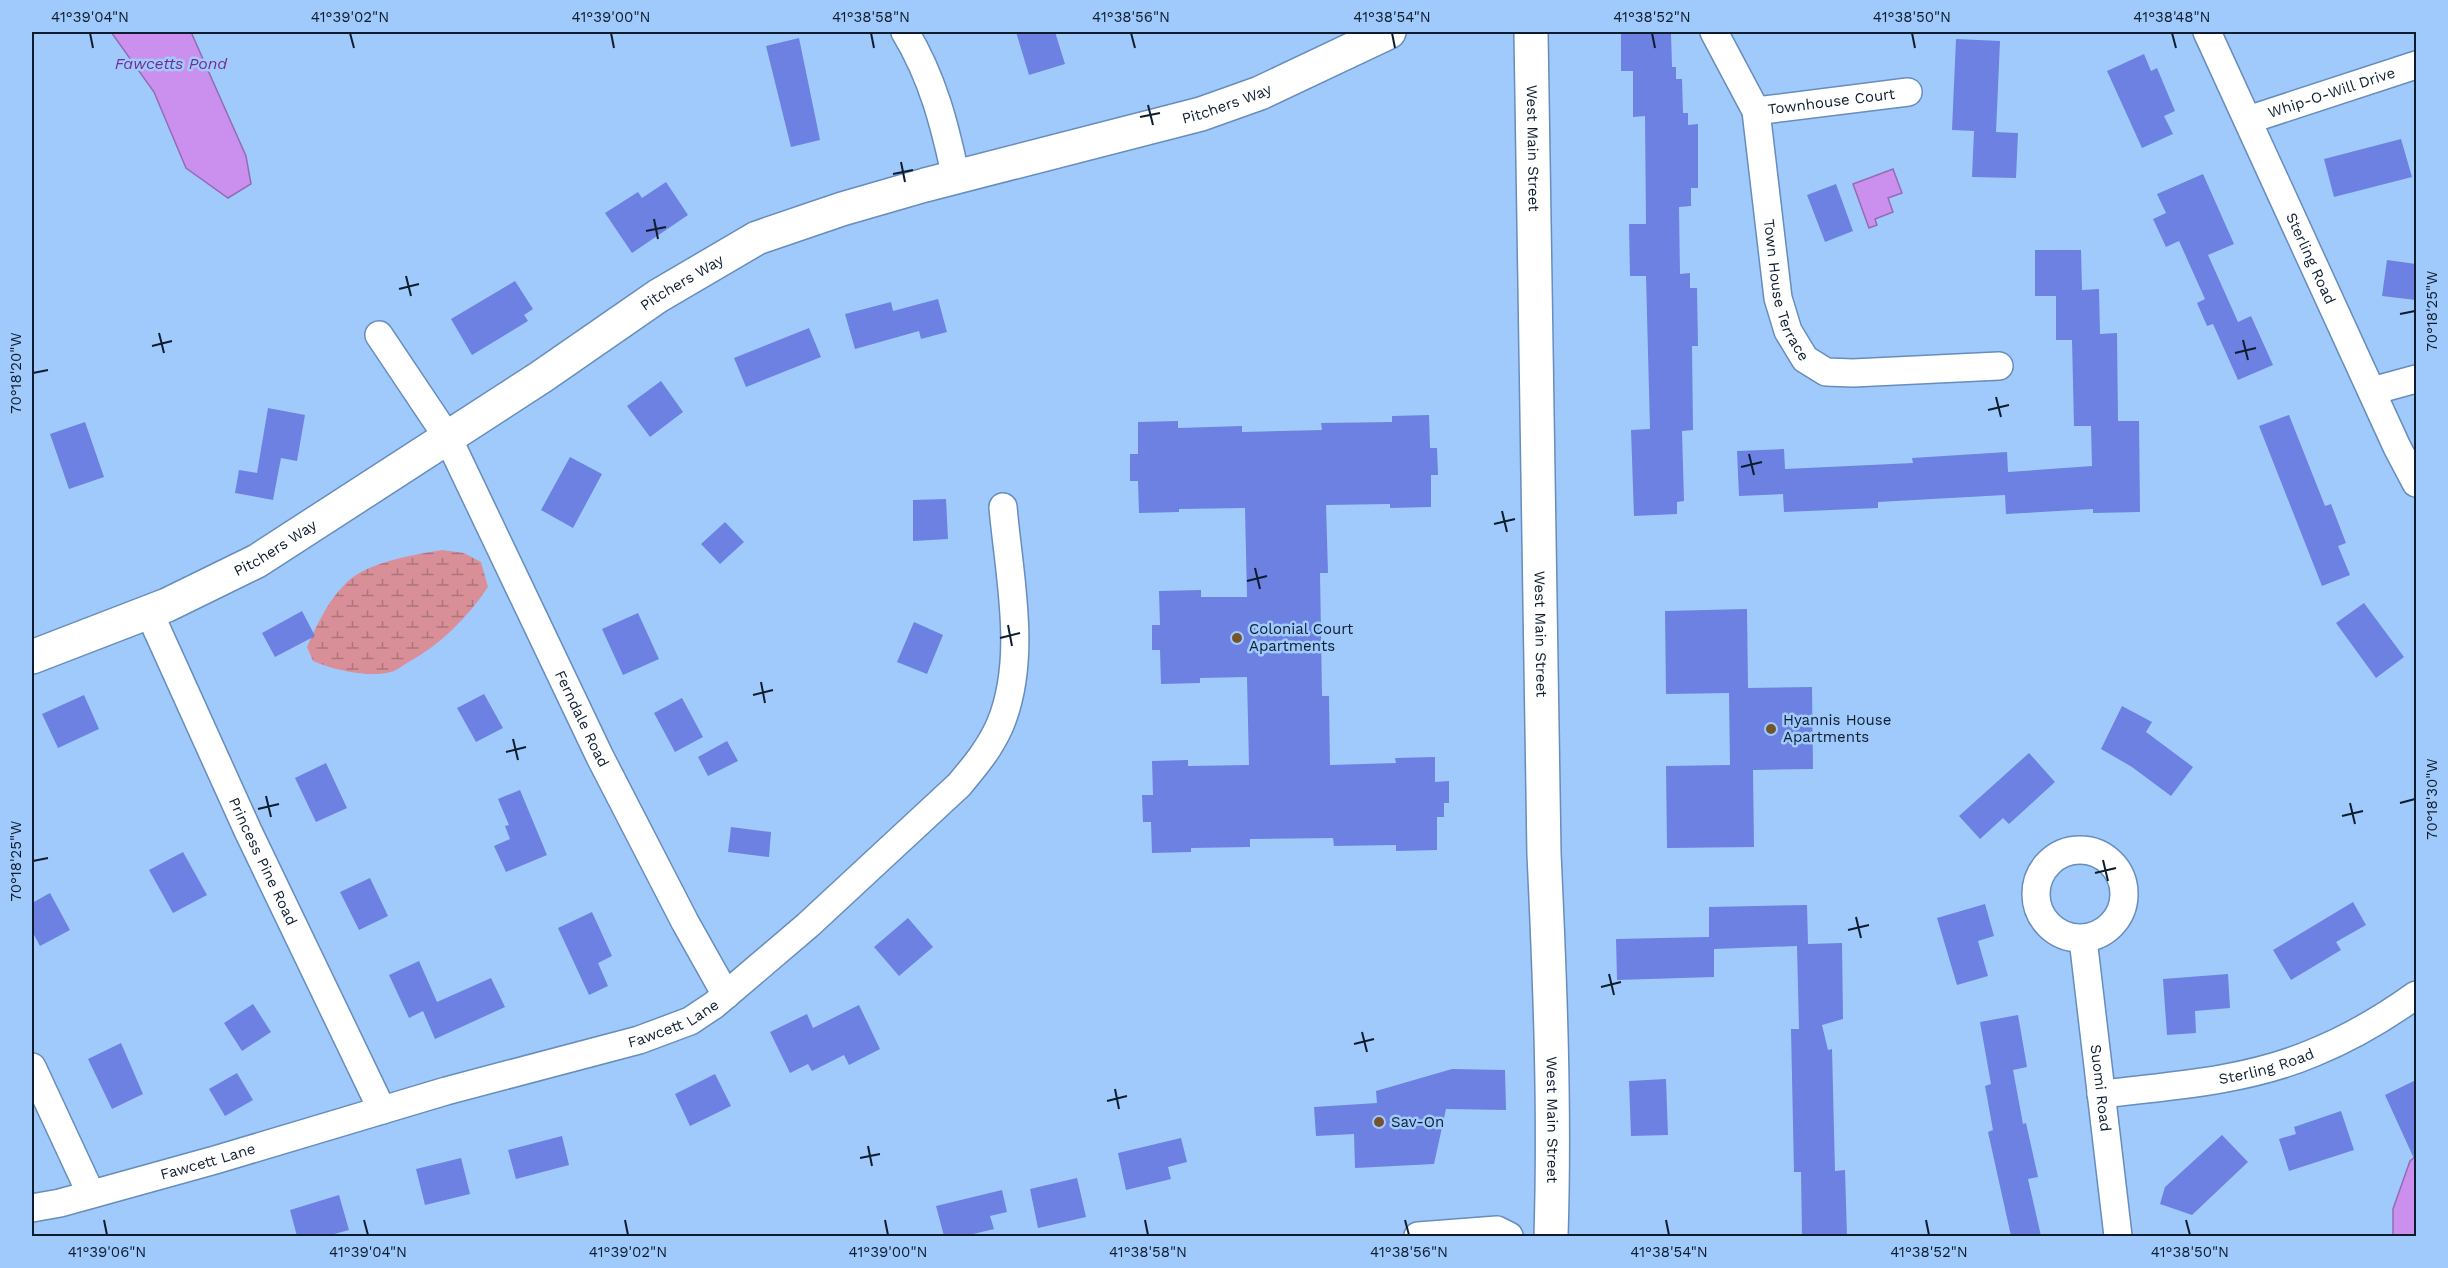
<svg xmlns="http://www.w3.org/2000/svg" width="2448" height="1268" font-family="'Work Sans',sans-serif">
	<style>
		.wetland { fill: url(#wetland-marsh) }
		.water { fill: #cb8fee; stroke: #926db5; stroke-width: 1.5 }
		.building { fill: #6c81e1 }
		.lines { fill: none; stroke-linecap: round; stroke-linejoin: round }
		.street-casing { stroke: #668dbb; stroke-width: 30 }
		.secondary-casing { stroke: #668dbb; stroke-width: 36 }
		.street { stroke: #fff; stroke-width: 27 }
		.secondary { stroke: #fff; stroke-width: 33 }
		.ticks { fill: none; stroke: #0d1d2f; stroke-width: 2 }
		.poi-dot { fill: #74542a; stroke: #a0cafb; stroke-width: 2 }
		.labels { text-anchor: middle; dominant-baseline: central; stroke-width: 5; stroke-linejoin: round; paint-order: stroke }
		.street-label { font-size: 15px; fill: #0d1d2f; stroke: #a0cafb }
		.poi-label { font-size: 15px; fill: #0d1d2f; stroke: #a0cafb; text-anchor: start }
		.water-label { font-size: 16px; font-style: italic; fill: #752a98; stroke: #a0cafb }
		.neatline { fill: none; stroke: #0d1d2f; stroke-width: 2 }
		.ticks-label { font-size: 15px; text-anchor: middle; fill: #0d1d2f }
	</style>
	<defs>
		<pattern id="wetland-marsh" width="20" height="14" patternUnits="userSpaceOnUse" patternTransform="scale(1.5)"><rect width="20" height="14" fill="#d98f97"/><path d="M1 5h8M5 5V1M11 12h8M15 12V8" fill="none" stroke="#ae747c"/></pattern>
	</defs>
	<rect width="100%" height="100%" fill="#a0cafb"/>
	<!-- wetland -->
	<path class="wetland" d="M442,550l22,3 17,9 7,25c-21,31 -48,58 -81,76 -5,3 -11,8 -16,9 -23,6 -57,-2 -78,-11l-6,-14c10,-23 21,-46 39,-64 21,-21 67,-28 96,-33z"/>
	<!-- water -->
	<path class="water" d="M111,32h80l55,124 5,28 -23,14 -42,-30 -32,-76z
		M1893,169l9,24 -14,5 5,14 -18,7 2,6 -8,3 -16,-44z
		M2416,1156v80h-23v-27l17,-48z"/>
	<!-- building -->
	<path class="building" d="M1016,32h39l10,32 -36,11z
		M1621,32l50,1 1,34h4v12h6l1,34h5v12l10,-1v64h-7v18l-12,1 1,67 10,-1v15h7l1,58h-6l1,84 -11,1 2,70 -7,1v12l-43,2 -3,-86 19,-1 -4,-153h-16l-1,-52h17l-1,-108 -12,1v-46h-12z
		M799,38l21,102 -29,7 -25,-101z
		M1956,39l44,2 -4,91 22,1 -2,45 -44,-1 2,-46 -22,-1z
		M2144,54l7,17 6,-3 18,43 -11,5 9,18 -31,14 -35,-77z
		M2401,139l11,38 -78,20 -10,-38z
		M2203,174l31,70 -26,11 30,67 13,-6 22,49 -35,15 -25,-56 -6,2 -10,-23 8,-4 -26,-58 -13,6 -13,-28 13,-6 -9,-19z
		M666,182l22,33 -56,38 -27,-40 33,-21 4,6z
		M1836,184l17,47 -28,11 -18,-47z
		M2035,250h46l1,40 17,-1 1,45 17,-1 1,88h21l1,91 -47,1v-4l-87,5 -1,-19 -127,7v6l-94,4 -1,-18 -44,2 -2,-45 47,-2 1,20 128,-6 -1,-5 95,-6 1,20 84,-6 -1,-40h-17l-2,-86h-16v-44h-21z
		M2387,260l29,4v36l-34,-4z
		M515,281l18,28 -9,6 4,6 -56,34 -21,-36z
		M938,299l9,33 -26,7 -2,-8 -64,18 -10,-35 46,-12 2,9z
		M809,328l12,29 -75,30 -12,-29z
		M661,381l22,31 -33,25 -23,-31z
		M268,408l37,7 -8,46 -16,-3 -8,42 -38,-7 4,-23 18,3z
		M1429,415l1,33h7l1,27h-7v32l-41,1v-4l-64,1 2,68h-8l2,123h7l1,69 66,-2 -1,-5 40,-1v25l14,-1v22h-5v14h-7v33l-41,1v-6l-62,1 -1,-8 -83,1v8l-59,1v4l-39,1 -1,-31h-8l-1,-27h11l-1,-34 36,-1v6l61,-1 -2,-88 -47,1v5l-39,1 -1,-34h-8v-25h8l-1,-34 42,-1v7h46l-2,-89 -66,1v3l-40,1 -1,-32h-8v-27h8v-32l40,-1v7l64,-2v6l80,-2 -1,-7 71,-1v-6z
		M2289,415l36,91 6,-2 15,39 -8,3 12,29 -28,11 -63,-160z
		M85,422l19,55 -35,12 -19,-55z
		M570,457l32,17 -29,54 -32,-18z
		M946,499l2,40 -35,2v-41z
		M725,522l19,20 -24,22 -19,-20z
		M2364,603l40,54 -28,21 -40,-55z
		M1747,609l1,79 64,-1 1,82 -60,1 1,77 -87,1 -1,-82 64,-1 -1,-72 -63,1 -1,-83z
		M302,611l13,25 -40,21 -13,-24z
		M638,613l21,46 -36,16 -21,-46z
		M914,622l29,13 -16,39 -30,-12z
		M484,694l19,34 -27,14 -19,-34z
		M84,695l15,34 -41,19 -16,-34z
		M682,698l21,39 -28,15 -21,-39z
		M2122,706l30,16 -6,10 47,35 -22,29 -39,-29 -31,-18z
		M727,741l11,20 -30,15 -10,-19z
		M2029,753l26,29 -46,42 -6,-6 -23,21 -21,-23z
		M326,763l21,45 -31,14 -21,-44z
		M520,790l27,65 -41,17 -12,-26 16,-7 -5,-13 4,-1 -11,-26z
		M731,827l40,5 -2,25 -41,-5z
		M183,852l24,43 -34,18 -24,-43z
		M370,878l18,38 -29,14 -19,-38z
		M50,893l20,37 -30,16 -8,-15v-28z
		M2353,902l13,23 -30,17 5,8 -50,30 -18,-30z
		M1985,904l9,32 -16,5 10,35 -31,9 -20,-67z
		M1807,905l1,39 34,-1 1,76 -21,6 6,25 4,-1 3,122 10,-1 2,66h-45l-1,-64h-7l-3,-143h8l-2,-83 -83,3v28l-97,3 -1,-41 93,-2v-30z
		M592,912l20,44 -14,7 10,23 -19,9 -31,-67z
		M908,918l25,29 -34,29 -25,-29z
		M419,961l18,41 54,-24 14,29 -70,32 -12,-28 -14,7 -20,-43z
		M2228,974l2,34 -35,3 1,22 -29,2 -4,-56z
		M253,1004l18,28 -29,19 -18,-28z
		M859,1005l21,44 -31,16 -5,-10 -32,16 -4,-7 -18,9 -20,-41 37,-18 6,14z
		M2018,1015l9,52 -14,3 10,54 3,-1 12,54 -10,2 13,57h-30l-23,-104 5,-2 -8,-44 6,-2 -11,-62z
		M121,1043l22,51 -31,15 -24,-50z
		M1452,1069l53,1 1,40 -60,-1 -12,55 -79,4 -1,-34 -38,2 -2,-29 63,-4 -1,-12z
		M237,1073l16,27 -28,16 -16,-27z
		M715,1074l16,32 -41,20 -15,-32z
		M1666,1079l2,56 -37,1 -2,-55z
		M2416,1080v83l-31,-68z
		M2341,1111l13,39 -65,21 -10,-32 17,-5 -2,-7z
		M2222,1135l26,27 -56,53 -32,-11 5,-17z
		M562,1136l7,29 -53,14 -8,-29z
		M1181,1138l6,24 -19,5 3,12 -45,11 -8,-37z
		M461,1158l9,36 -45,11 -9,-36z
		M1077,1178l9,39 -48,11 -8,-39z
		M1002,1190l5,22 -17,4 4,13 -29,7h-21l-8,-30z
		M339,1195l10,35 -22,6h-30l-7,-26z"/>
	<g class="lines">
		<!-- street casing -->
		<g class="street-casing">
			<g id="street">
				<path d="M905,32c28,46 40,94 51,146"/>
				<path id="s1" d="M1714,32l42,79 22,187 10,33 17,28 21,13 27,1 146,-7"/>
				<path id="s2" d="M2207,32l190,415 19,36"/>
				<path id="s3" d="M1756,111l152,-19"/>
				<path id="s4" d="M2248,120l168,-55"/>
				<path id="s5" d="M379,335l69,103 152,319 85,165 41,73"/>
				<path d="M2372,391l44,-12"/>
				<path id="s6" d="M149,612l99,219 134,279"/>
				<circle cx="2080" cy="894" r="44"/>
				<path id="s7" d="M2083,939l35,297"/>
				<path d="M32,1067l59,127"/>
				<path id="s8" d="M2101,1094c71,-8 146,-13 212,-41 37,-15 71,-35 103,-58"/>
				<path id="s9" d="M32,1208l28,-5 155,-43 231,-69 193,-51 51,-19 24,-16 94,-80 151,-140c16,-19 31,-37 41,-60 28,-67 9,-149 3,-218"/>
				<path d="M1418,1236l79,-6 12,6"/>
			</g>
		</g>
		<!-- secondary casing -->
		<g class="secondary-casing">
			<g id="secondary">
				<path id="s10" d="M1531,32l13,822c6,127 11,255 7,382"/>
				<path id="s11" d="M32,657l135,-52 90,-44 284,-184 117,-81 99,-58 85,-29 83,-24 276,-71 59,-21 129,-61"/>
			</g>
		</g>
		<!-- street -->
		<use href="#street" class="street"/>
		<!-- secondary -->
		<use href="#secondary" class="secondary"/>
	</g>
	<!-- ticks -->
	<path class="ticks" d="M90,33l3,15M350,33l4,15M611,33l3,15M871,33l3,15M1131,33l4,15M1392,33l3,15M1652,33l3,15M1912,33l3,15M2172,33l4,15M1148,105l5,20M1140,117l20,-4M901,162l4,20M893,174l20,-4M654,219l4,20M646,231l20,-4M406,276l5,20M399,289l20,-5M2400,314l15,-3M159,333l5,20M2243,340l5,20M152,346l20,-5M2235,353l21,-5M33,373l15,-3M1996,397l5,20M1988,410l21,-5M1749,454l5,21M1741,467l21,-5M1502,511l5,21M1494,524l21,-5M1255,568l5,21M1247,581l20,-5M1008,625l4,21M1000,638l20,-5M761,682l4,21M753,695l20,-5M513,739l5,21M506,752l20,-5M266,796l5,21M2350,803l5,21M2400,803l15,-4M258,809l21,-5M2342,816l21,-5M2103,860l5,21M33,861l15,-3M2095,873l21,-5M1856,917l5,21M1848,930l21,-5M1609,974l5,21M1601,987l20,-5M1362,1032l5,20M1354,1044l20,-5M1115,1089l4,20M1107,1101l20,-5M868,1146l4,20M860,1158l20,-4M104,1220l3,15M364,1220l4,15M625,1220l3,15M885,1220l3,15M1145,1220l3,15M1405,1220l4,15M1666,1220l3,15M1926,1220l3,15M2186,1220l4,15"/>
	<!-- markers -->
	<g class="poi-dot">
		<circle cx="1237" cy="638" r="6"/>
		<circle cx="1771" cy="729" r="6"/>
		<circle cx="1379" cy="1122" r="6"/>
	</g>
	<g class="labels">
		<!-- street labels -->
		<g class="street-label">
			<text stroke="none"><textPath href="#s4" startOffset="88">Whip-O-Will Drive</textPath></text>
			<text stroke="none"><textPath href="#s3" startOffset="76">Townhouse Court</textPath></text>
			<text stroke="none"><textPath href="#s11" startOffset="1329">Pitchers Way</textPath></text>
			<text stroke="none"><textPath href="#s10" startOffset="116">West Main Street</textPath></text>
			<text stroke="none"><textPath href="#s2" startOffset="249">Sterling Road</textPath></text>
			<text stroke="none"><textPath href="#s11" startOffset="753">Pitchers Way</textPath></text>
			<text stroke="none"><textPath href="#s1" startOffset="272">Town House Terrace</textPath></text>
			<text stroke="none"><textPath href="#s11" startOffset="267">Pitchers Way</textPath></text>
			<text stroke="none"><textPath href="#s10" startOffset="602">West Main Street</textPath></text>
			<text stroke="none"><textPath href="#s5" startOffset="435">Ferndale Road</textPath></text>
			<text stroke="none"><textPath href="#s6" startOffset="274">Princess Pine Road</textPath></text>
			<text stroke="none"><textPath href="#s9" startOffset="668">Fawcett Lane</textPath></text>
			<text stroke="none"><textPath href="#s8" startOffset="168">Sterling Road</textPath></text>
			<text stroke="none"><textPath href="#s7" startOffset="150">Suomi Road</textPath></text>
			<text stroke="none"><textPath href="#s10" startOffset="1088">West Main Street</textPath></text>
			<text stroke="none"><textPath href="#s9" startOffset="182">Fawcett Lane</textPath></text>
		</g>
		<!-- poi labels -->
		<g class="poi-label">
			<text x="1249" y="629">Colonial Court<tspan x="1249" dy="17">Apartments</tspan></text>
			<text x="1783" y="720">Hyannis House<tspan x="1783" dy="17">Apartments</tspan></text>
			<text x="1391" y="1122">Sav-On</text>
		</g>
		<!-- water labels -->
		<g class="water-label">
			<text x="171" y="63">Fawcetts Pond</text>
		</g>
	</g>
	<!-- border -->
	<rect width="2448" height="1268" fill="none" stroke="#a0cafb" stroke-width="66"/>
	<rect x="33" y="33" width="2382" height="1202" class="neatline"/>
	<g class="ticks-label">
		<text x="90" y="22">41°39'04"N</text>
		<text x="350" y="22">41°39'02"N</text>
		<text x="611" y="22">41°39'00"N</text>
		<text x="871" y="22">41°38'58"N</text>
		<text x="1131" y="22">41°38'56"N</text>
		<text x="1392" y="22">41°38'54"N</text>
		<text x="1652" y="22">41°38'52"N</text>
		<text x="1912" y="22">41°38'50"N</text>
		<text x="2172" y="22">41°38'48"N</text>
		<text transform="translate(2432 311) rotate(-90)" y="5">70°18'25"W</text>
		<text transform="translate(16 373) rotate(-90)" y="5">70°18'20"W</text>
		<text transform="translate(2432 799) rotate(-90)" y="5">70°18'30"W</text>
		<text transform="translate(16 861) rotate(-90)" y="5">70°18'25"W</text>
		<text x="107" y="1257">41°39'06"N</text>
		<text x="368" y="1257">41°39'04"N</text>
		<text x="628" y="1257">41°39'02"N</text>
		<text x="888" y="1257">41°39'00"N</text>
		<text x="1148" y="1257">41°38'58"N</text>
		<text x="1409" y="1257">41°38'56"N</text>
		<text x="1669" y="1257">41°38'54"N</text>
		<text x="1929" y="1257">41°38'52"N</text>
		<text x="2190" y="1257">41°38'50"N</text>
	</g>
</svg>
